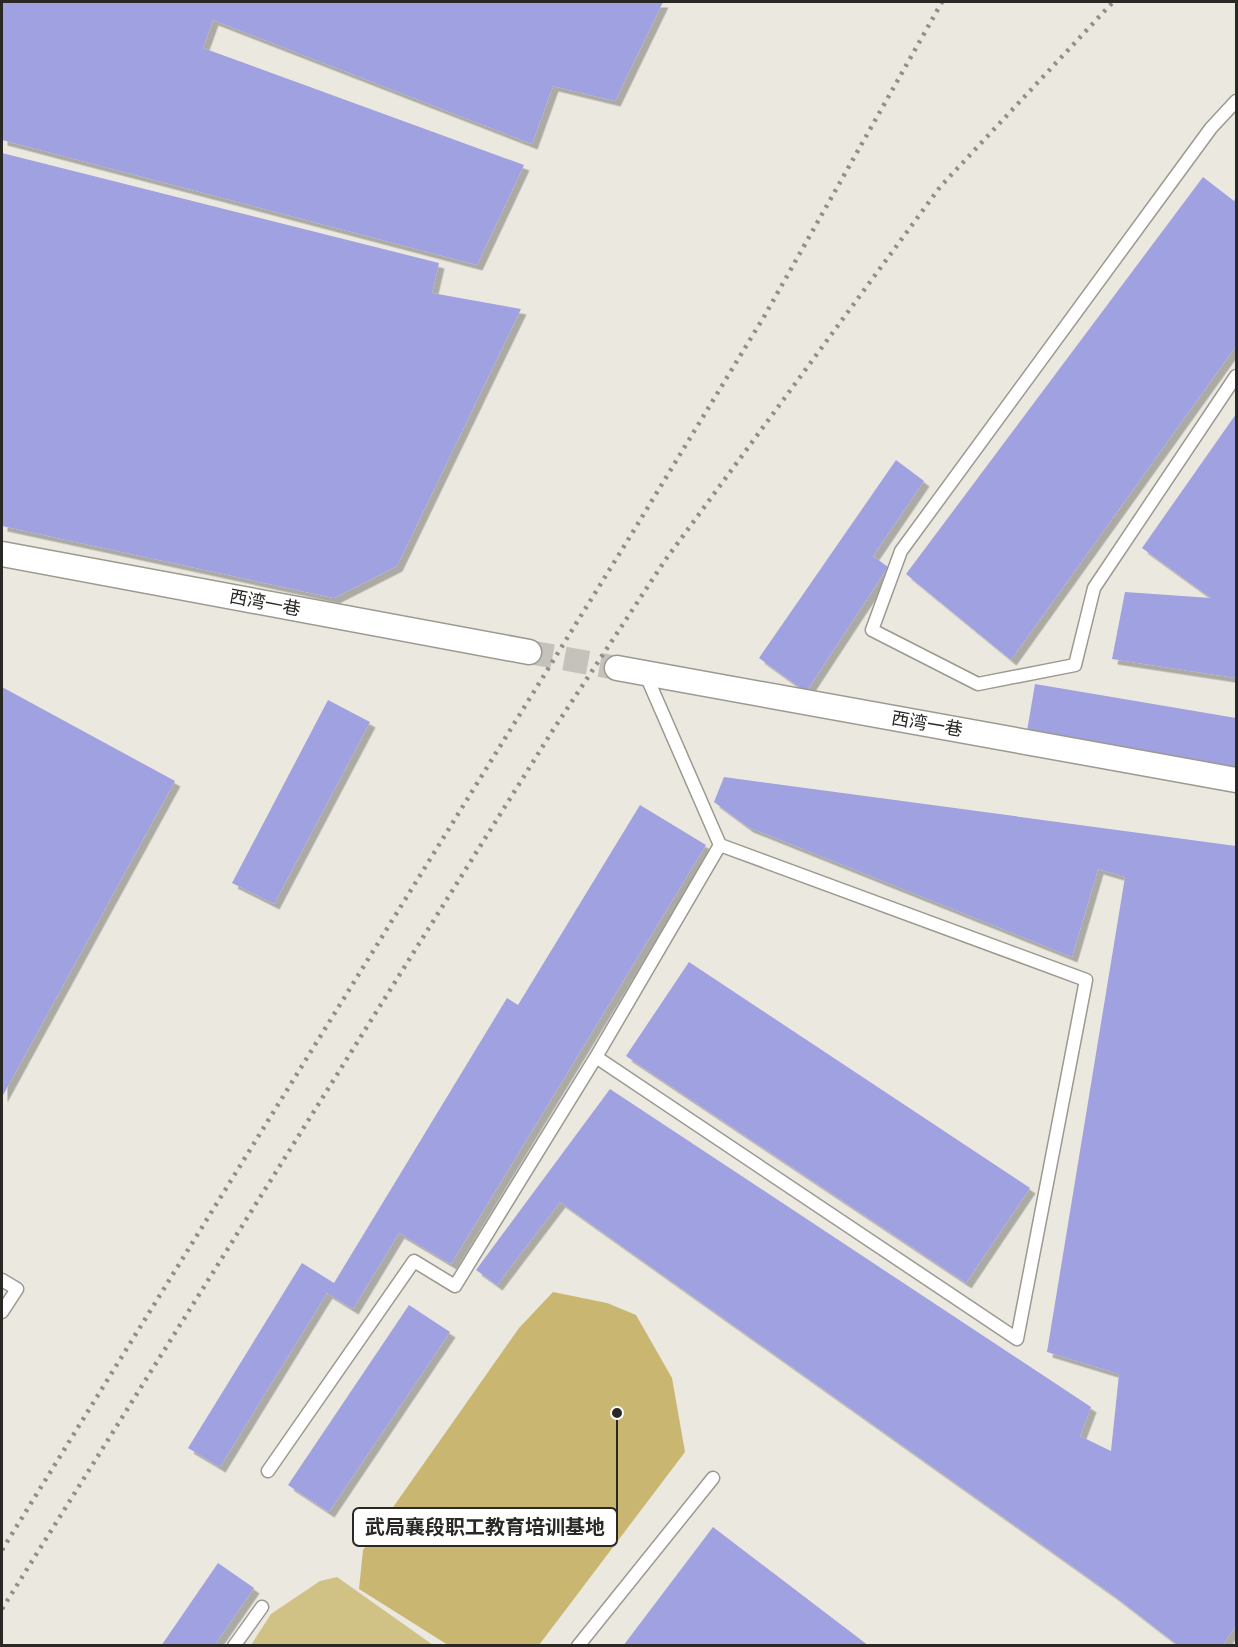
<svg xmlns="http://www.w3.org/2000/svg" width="1238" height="1647" font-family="Montserrat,'Noto Sans SC',sans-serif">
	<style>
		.green { fill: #d0c185 }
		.forest { fill: #c9b771 }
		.building { fill: #a0a1e0; filter: url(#shadow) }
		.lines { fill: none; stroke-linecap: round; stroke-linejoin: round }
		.minor-tunnel { stroke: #c4c2bb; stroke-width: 24; stroke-dasharray: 24 12; stroke-linecap: butt }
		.service-casing { stroke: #9b9990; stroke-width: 15 }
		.minor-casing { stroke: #9b9990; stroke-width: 27 }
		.service { stroke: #fff; stroke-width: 12 }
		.minor { stroke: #fff; stroke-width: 24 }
		.rail { stroke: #928f8a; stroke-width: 4.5; stroke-dasharray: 3 6; stroke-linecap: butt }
		.labels { text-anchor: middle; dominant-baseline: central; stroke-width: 4.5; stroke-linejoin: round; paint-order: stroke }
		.street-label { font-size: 18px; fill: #292825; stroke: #fff }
		.leader { fill: none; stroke: #292825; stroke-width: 2 }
		.callout-dot { fill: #292825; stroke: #fff; stroke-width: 2 }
		.callout { fill: #fff; stroke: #292825; stroke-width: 2 }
		.callout-label { font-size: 20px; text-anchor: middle; font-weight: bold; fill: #292825 }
	</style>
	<defs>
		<filter id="shadow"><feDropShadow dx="5.5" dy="5.5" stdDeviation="0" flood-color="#0004"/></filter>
	</defs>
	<rect width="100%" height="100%" fill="#ebe8e0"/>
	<!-- green -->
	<path class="green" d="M337,1577l96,68h-182l20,-31 49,-33z"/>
	<!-- forest -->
	<path class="forest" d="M553,1292l54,11 29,12 36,63 13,74 -146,193h-91l-89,-56 4,-39 156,-222z"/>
	<!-- building -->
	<path class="building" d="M2,2h661l-48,99 -62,-15 -21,58 -319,-124 -10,28 321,117 -47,100 -475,-125z
		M2,153l437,110 -7,30 89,16 -124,257 -63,32 -332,-72z
		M1203,177l31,24 2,-4v149l-225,314 -105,-86z
		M1236,414v264l-124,-19 13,-67 86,6 -69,-50z
		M896,460l28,21 -51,75 15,11 -82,125 -47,-34z
		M1035,684l201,34v54l-210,-35z
		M2,687l173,94 -173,316z
		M328,700l42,22 -96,182 -42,-21z
		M724,777l512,69v780l-14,20h-43l-66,-51 -553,-393 -63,83 -21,-15 134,-181 481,318 -11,29 31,15 8,-77 -72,-22 78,-475 -27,-8 -26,88 -324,-130 -34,-25z
		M640,805l66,40 -255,419 -52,-31 -46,76 -26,-16 -107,174 -32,-19 114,-185 32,20 173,-285 11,7z
		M689,962l341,226 -64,95 -340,-227z
		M409,1305l41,27 -121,180 -41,-27z
		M713,1527l156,119h-246z
		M218,1563l36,25 -40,58h-53z"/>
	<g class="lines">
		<!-- minor-tunnel -->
		<path class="minor-tunnel" d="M529,652l88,16"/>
		<!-- service casing -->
		<g class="service-casing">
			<path id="service" d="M1236,101l-25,27 -310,423 -29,79 106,54 97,-19 19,-77 142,-212
				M645,673l75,172 366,135 -69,359 -421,-282 124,-212
				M2,1280l15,9 -15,23
				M268,1471l146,-210 41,25 141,-229
				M234,1646l28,-39
				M578,1646l135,-168"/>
		</g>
		<!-- minor casing -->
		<g class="minor-casing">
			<path id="minor" d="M2,554l527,98
				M617,668l619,112"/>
		</g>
		<!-- service -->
		<use href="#service" class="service"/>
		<!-- minor -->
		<use href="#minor" class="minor"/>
		<!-- rail -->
		<path class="rail" d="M2,1550l629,-1015 134,-220 177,-313
			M2,1609l551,-879 113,-171 274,-372 173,-185"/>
	</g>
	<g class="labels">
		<!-- street labels -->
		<g class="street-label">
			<text transform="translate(265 603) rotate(11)">西湾一巷</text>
			<text transform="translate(927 724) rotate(10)">西湾一巷</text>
		</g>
	</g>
	<!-- callouts -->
	<path class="leader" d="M617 1413L617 1527"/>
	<circle class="callout-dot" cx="617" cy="1413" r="6"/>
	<rect class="callout" x="353" y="1508" width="264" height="38" rx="6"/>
	<g class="callout-label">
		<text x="485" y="1534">武局襄段职工教育培训基地</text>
	</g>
	<!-- border -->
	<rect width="1238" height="1647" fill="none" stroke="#292825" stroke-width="6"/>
</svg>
